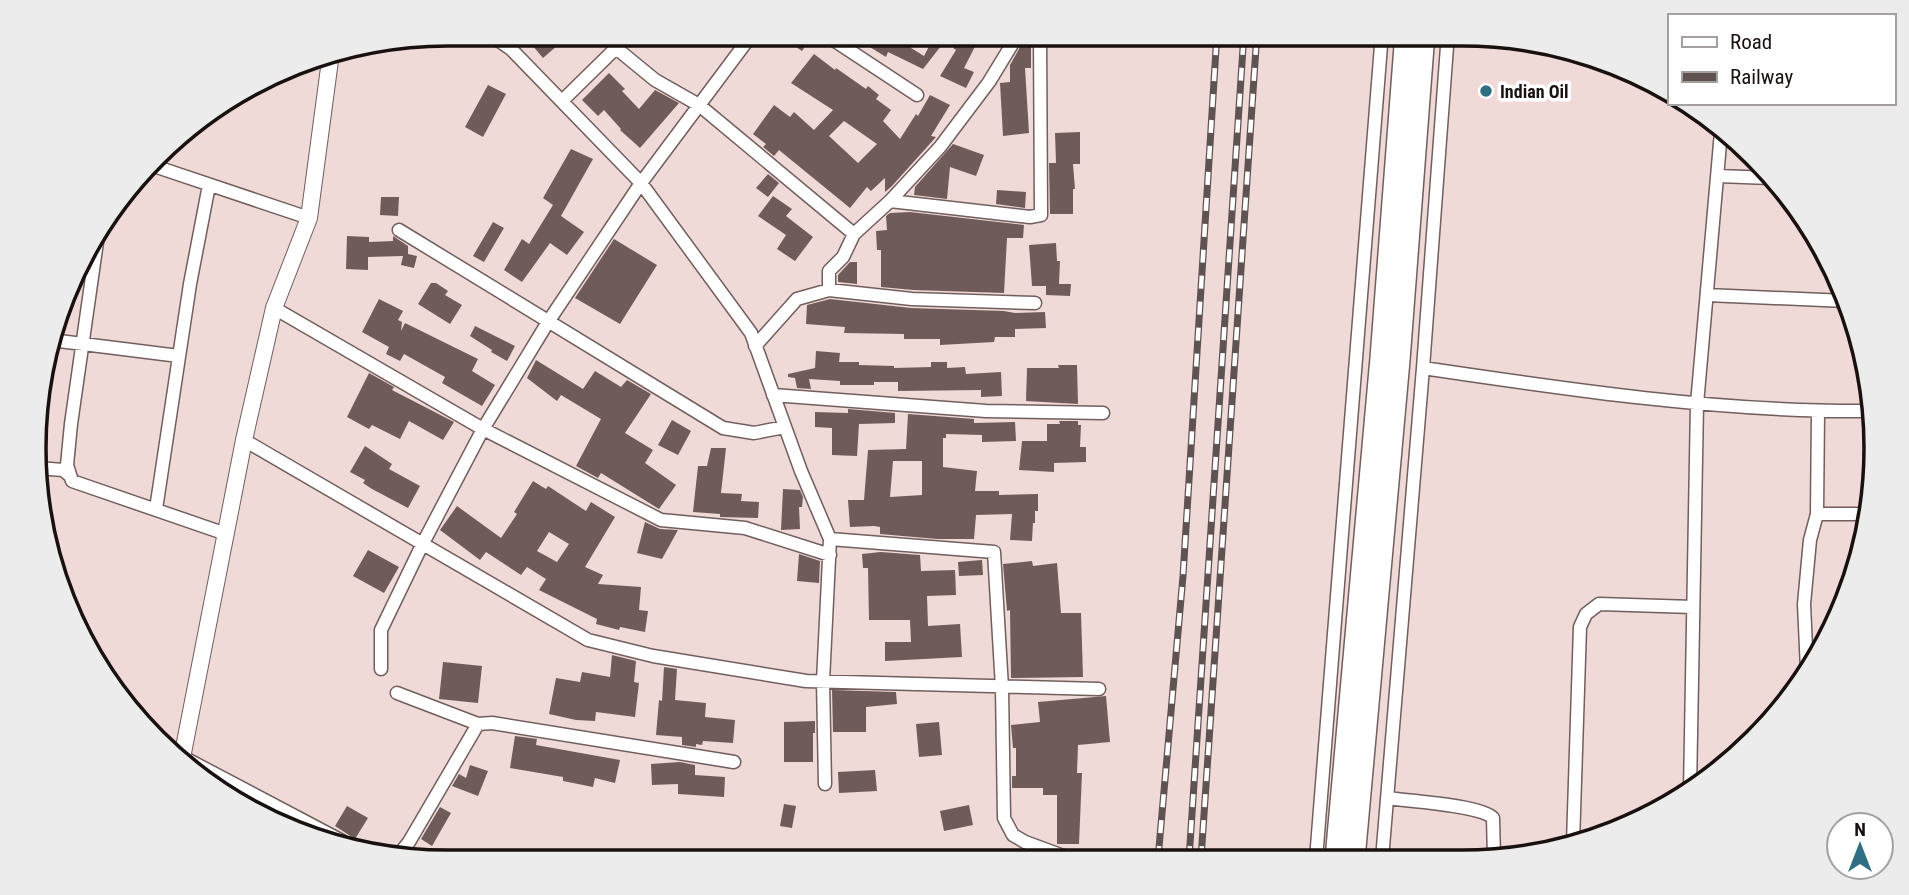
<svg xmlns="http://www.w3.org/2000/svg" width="1909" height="895" font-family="'Roboto Condensed',sans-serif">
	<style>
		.building { fill: #6f5c5a; fill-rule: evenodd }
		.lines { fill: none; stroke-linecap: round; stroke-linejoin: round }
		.street-casing { stroke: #715e5d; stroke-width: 15 }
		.secondary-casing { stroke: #715e5d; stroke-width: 18 }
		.highway-casing { stroke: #715e5d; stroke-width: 24 }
		.street { stroke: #fff; stroke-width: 12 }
		.secondary { stroke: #fff; stroke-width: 16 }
		.highway { stroke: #fff; stroke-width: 21 }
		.rail-casing { stroke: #5f5352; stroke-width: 7 }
		.rail { stroke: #fff; stroke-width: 4.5; stroke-dasharray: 13; stroke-linecap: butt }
		.poi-dot { fill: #306e84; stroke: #fff; stroke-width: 2.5 }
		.labels { text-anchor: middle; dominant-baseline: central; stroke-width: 7; stroke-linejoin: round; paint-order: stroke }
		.poi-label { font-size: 18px; font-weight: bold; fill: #181110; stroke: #fff; text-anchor: start }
		.rim { fill: none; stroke: #181110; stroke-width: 3.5 }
	</style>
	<rect width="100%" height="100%" fill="#f0dad8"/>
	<!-- building -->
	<path class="building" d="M529,33h43l-29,25 -11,-13 5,-4z
		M775,33h39l-12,18z
		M847,33h40l37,23 12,-23 12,4 -25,32 -35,-17 -2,5z
		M961,33h21l-18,35 10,4 -8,16 -26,-12 16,-26 -3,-2z
		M1028,33h3v35h-6l4,65 -26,3 -3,-53 10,-1v-17z
		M814,54l21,16 1,-2 30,21 2,-3 11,9 -3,4 15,11 -8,11 17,18 16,-25 2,2 12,-21 20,10 -19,31 5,1 -44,49 -7,6v-14l-14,13 -4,-4 -17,21 -71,-58 -5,6 -11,-9 3,-3 -13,-10 21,-29 16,12 4,-5 20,18 19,-20 -42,-27zM844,121l33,23 -19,19 -29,-27z
		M609,73l16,16 -3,2 17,18 16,-19 24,13 -39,45 -20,-18 1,-1 -17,-19 -6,6 -16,-16z
		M488,85l18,9 -23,43 -18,-10z
		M1080,132v32h-7l2,25h-2v25h-23l-1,-51h7l-1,-30z
		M953,144l31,11 -8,21 -26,-9 -3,32 -33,-4 1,-8z
		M571,149l22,10 -32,57 23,16 -17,23 -17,-12 -28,39 -18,-12 18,-31 7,5 24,-39 -10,-7z
		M768,174l11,9 -11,14 -12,-9z
		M997,190l29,2 -1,16 -29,-4z
		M773,196l19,13 -6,7 27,21 -18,24 -18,-12 9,-14 -28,-19z
		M381,197h18l-1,19 -18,-1z
		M910,212l114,13 -1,13h-16l-3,55 -91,-3 -32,-3v-37h-4l-1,-19 11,-1 -1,-14 4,-3z
		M493,222l11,6 -20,34 -11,-6z
		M347,236l22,1v5l24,-1v-5l15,10v8l9,2 -3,12 -13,-3 2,-9 -35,1v13l-22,-1z
		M614,239l43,26 -37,59 -45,-26z
		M1056,243l1,18h3l-1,23h12l-1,12 -24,-1v-9h-14l-3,-41z
		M850,262h7v22l-19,-2v-7z
		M431,283h5l12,8 -3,4 17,10 -12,19 -32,-20z
		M379,299l24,12 -5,9 4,2 -1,9 4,-8 73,36 -6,12 23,14 -13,21 -40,-23 3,-6 -41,-23 -4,7 -14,-7 3,-7 -27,-15z
		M830,299l81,9 93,3 11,2 30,-1 1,16 -31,1v8h-20l-1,5 -54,3v-6h-36v-5l-60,-1 1,-6 -39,-3 1,-19z
		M475,326l40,20 -8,15 -16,-9 1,-2 -22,-14z
		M816,351l24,2 -1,9h20v3l35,1v2l37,-1v-5h16v6l18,-1 1,7 35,-2 1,24 -21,1v-7l-83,1v-9h-24v3h-34v-4l-31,-2 2,10 -14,-1 -2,-10 -7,-1v-3l27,-6z
		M536,360l47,29 12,-18 26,16 6,-7 24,14 -26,39 28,17 -8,13 31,22 -17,24 -58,-36 -3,5 -22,-12 25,-47 -40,-24 -4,6 -30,-23z
		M1058,365h19l1,39 -52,-3 1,-33h32z
		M369,373l25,14 -2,3 62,32 -11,18 -34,-19 -9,18 -28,-14 -3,4 -22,-12z
		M848,409l47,4v10l-36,1 -2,32 -25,-1v-27l-17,-1v-15l33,1z
		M908,414l66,5v4l41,-1 1,19 -34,1v-7l-36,-1v4h-3v29l34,4 -2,20h24v4l39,-1v17h-3v12h-2l-1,18 -22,-1 2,-26 -36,1 -2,24h-37l-57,-5v-7l-6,-1 -24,1 -2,-27h16l4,-50 38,-1zM893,461h29v34l-32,2z
		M672,420l19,11 -13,24 -20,-10z
		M1059,421h19v4h3l-1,22h6v15l-32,1v9l-35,-2 3,-29h25v-17h13z
		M365,446l27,18 -3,5 31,17 -12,22 -36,-19 -9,-6 2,-3 -15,-8z
		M711,448h15l-5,45 21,1 -1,7 18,1 -1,16 -38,-1v-3l-27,-2 5,-46h9z
		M533,481l13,8 2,-3 38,25 5,-9 24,15 -30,50 18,8 -5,9 43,3 -2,23 9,1 -3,21 -25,-5 -1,3 -23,-6 1,-5 -58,-29 7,-11 -19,-12 -6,8 -35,-23 -6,8 -40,-30 17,-24 44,32 16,-24 -3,-2zM549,532l20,12 -12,18 -20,-11z
		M783,489l17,1 3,7 -1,10h-3l1,22 -19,1z
		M645,522l15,7 18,1 -16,29 -25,-6z
		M368,550l31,17 -15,26 -31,-17z
		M881,552l39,3 1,16 34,-1 1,25 -29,1 1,30 32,-2 2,33 -77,4v-19h26l-1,-22h-41l-1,-52h-5l-1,-14z
		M799,554l21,7 -1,22 -22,-2z
		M982,560l1,15 -24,1 -1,-14z
		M1032,561l1,5 24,-3 4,50h20l2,64 -72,1 -1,-68 -3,1 -4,-47z
		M612,655l24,6 -2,21 5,1 -4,34 -39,-5 -1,9 -19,-1 -27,-6 7,-36 24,4 2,-10 28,5z
		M443,662l39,4 -4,37 -39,-4z
		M664,667l13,2 -2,31 31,3 -1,14 30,3 -2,23 -30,-2 -1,4 -6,-1v3l-14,-2v-8l-26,-2 3,-35 3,1z
		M832,690l64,2 1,12 -31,3v25h-33z
		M1106,696l4,46 -32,3 -1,28h5l-3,71h-22v-49h-14v-7h-31v-12h4v-28h-3l-2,-23 29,-3 -2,-20z
		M815,721v12h-2v29h-29v-40z
		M939,722l3,33 -23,2 -3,-33z
		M515,736l22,3 -1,6 84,15 -5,23 -20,-5 -2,9 -30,-6v-4l-53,-9z
		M680,762l15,3v10l30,2 -1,20 -46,-3v-10l-26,1 -1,-21z
		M470,765l18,6 -10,25 -26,-10 7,-12 7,4z
		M875,770l2,21 -38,2 -1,-21z
		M784,804l12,2 -4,22 -12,-2z
		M969,805l4,20 -29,6 -4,-20z
		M347,806l21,12 -13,21 -20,-13z
		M440,807l11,6 -19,33 -11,-7z"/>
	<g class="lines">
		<!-- street casing -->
		<g class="street-casing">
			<path id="street" d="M488,33l23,16 130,134 110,150 50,138 29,68 -7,142 2,103
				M823,33l94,62
				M616,48l39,32 44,25 155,129
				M562,101l54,-53 6,-15
				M151,165l158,53
				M1718,176l52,2
				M890,201l140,16 11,-2 -1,-182
				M99,228l-28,196 -4,41 5,16 154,53
				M399,230l324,198 31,5 31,-6
				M829,290v-19l14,-14 11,-23 36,-33 50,-54 49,-65 30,-49
				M1707,295l139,6
				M274,308l209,121 178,91 84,8 85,27
				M51,340l128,16
				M755,346l42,-47 32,-9 83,9 123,4
				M1423,368c148,22 296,44 446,43
				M773,395l213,16 117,2
				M244,440l344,200 65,16 153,25 293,8
				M38,468l25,2 6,5
				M156,509l34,-225 19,-99
				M1817,514h45
				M830,539l164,13 8,136 2,130 9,17 12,7 49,18
				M381,669v-39l41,-85 61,-116 65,-107 93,-139 112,-150
				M1807,670l-3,-66 6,-64 7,-26 1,-103
				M397,693l81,31 14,-1 242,39
				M181,756l161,85
				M1690,790l7,-386 24,-272
				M1387,798c21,3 94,7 106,20l1,40
				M1573,843l7,-216 6,-13 13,-10 94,3
				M401,852l8,-10 69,-118
				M1316,859l66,-826
				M1382,859l41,-491 25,-335"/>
		</g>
		<!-- secondary casing -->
		<g class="secondary-casing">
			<path id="secondary" d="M181,763l63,-323 30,-132 35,-90 22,-165"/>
		</g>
		<!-- highway casing -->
		<g class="highway-casing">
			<path id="highway" d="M1336,859l45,-501 25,-325
				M1354,859l45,-499 25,-327"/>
		</g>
		<!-- street -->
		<use href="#street" class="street"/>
		<!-- secondary -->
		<use href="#secondary" class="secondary"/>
		<!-- highway -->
		<use href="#highway" class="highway"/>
		<!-- rail casing -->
		<g class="rail-casing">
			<path id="rail" d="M1158,859l25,-283 34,-543
				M1189,859l55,-826
				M1201,859l56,-826"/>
		</g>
		<!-- rail -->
		<use href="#rail" class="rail"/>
	</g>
	<!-- markers -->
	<circle class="poi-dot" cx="1486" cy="91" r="7"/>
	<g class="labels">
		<!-- poi labels -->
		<g class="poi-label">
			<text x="1500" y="91">Indian Oil</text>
		</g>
	</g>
	<!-- crop -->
	<path d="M0 0H1909V895H0ZM448 46H1462A402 402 0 0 1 1864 448V448A402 402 0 0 1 1462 850H448A402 402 0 0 1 46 448V448A402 402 0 0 1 448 46Z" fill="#edecec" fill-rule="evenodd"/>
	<path class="rim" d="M448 46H1462A402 402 0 0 1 1864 448V448A402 402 0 0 1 1462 850H448A402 402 0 0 1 46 448V448A402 402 0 0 1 448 46Z"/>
	<!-- legend -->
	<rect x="1668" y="14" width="228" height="91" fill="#ffffff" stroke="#a3a09f" stroke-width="2"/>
	<rect x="1682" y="37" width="35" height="10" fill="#ffffff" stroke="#a3a09f" stroke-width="2"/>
	<text x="1730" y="49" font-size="21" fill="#181110">Road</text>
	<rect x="1682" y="72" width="35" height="10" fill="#5f5352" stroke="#a3a09f" stroke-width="2"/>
	<text x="1730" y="84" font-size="21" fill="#181110">Railway</text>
	<!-- north arrow -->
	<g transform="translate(1860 846)"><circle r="33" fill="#ffffff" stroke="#a3a09f" stroke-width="2"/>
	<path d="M0-5L12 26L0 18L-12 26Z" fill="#306e84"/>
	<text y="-10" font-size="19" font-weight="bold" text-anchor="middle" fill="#181110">N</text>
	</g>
</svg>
